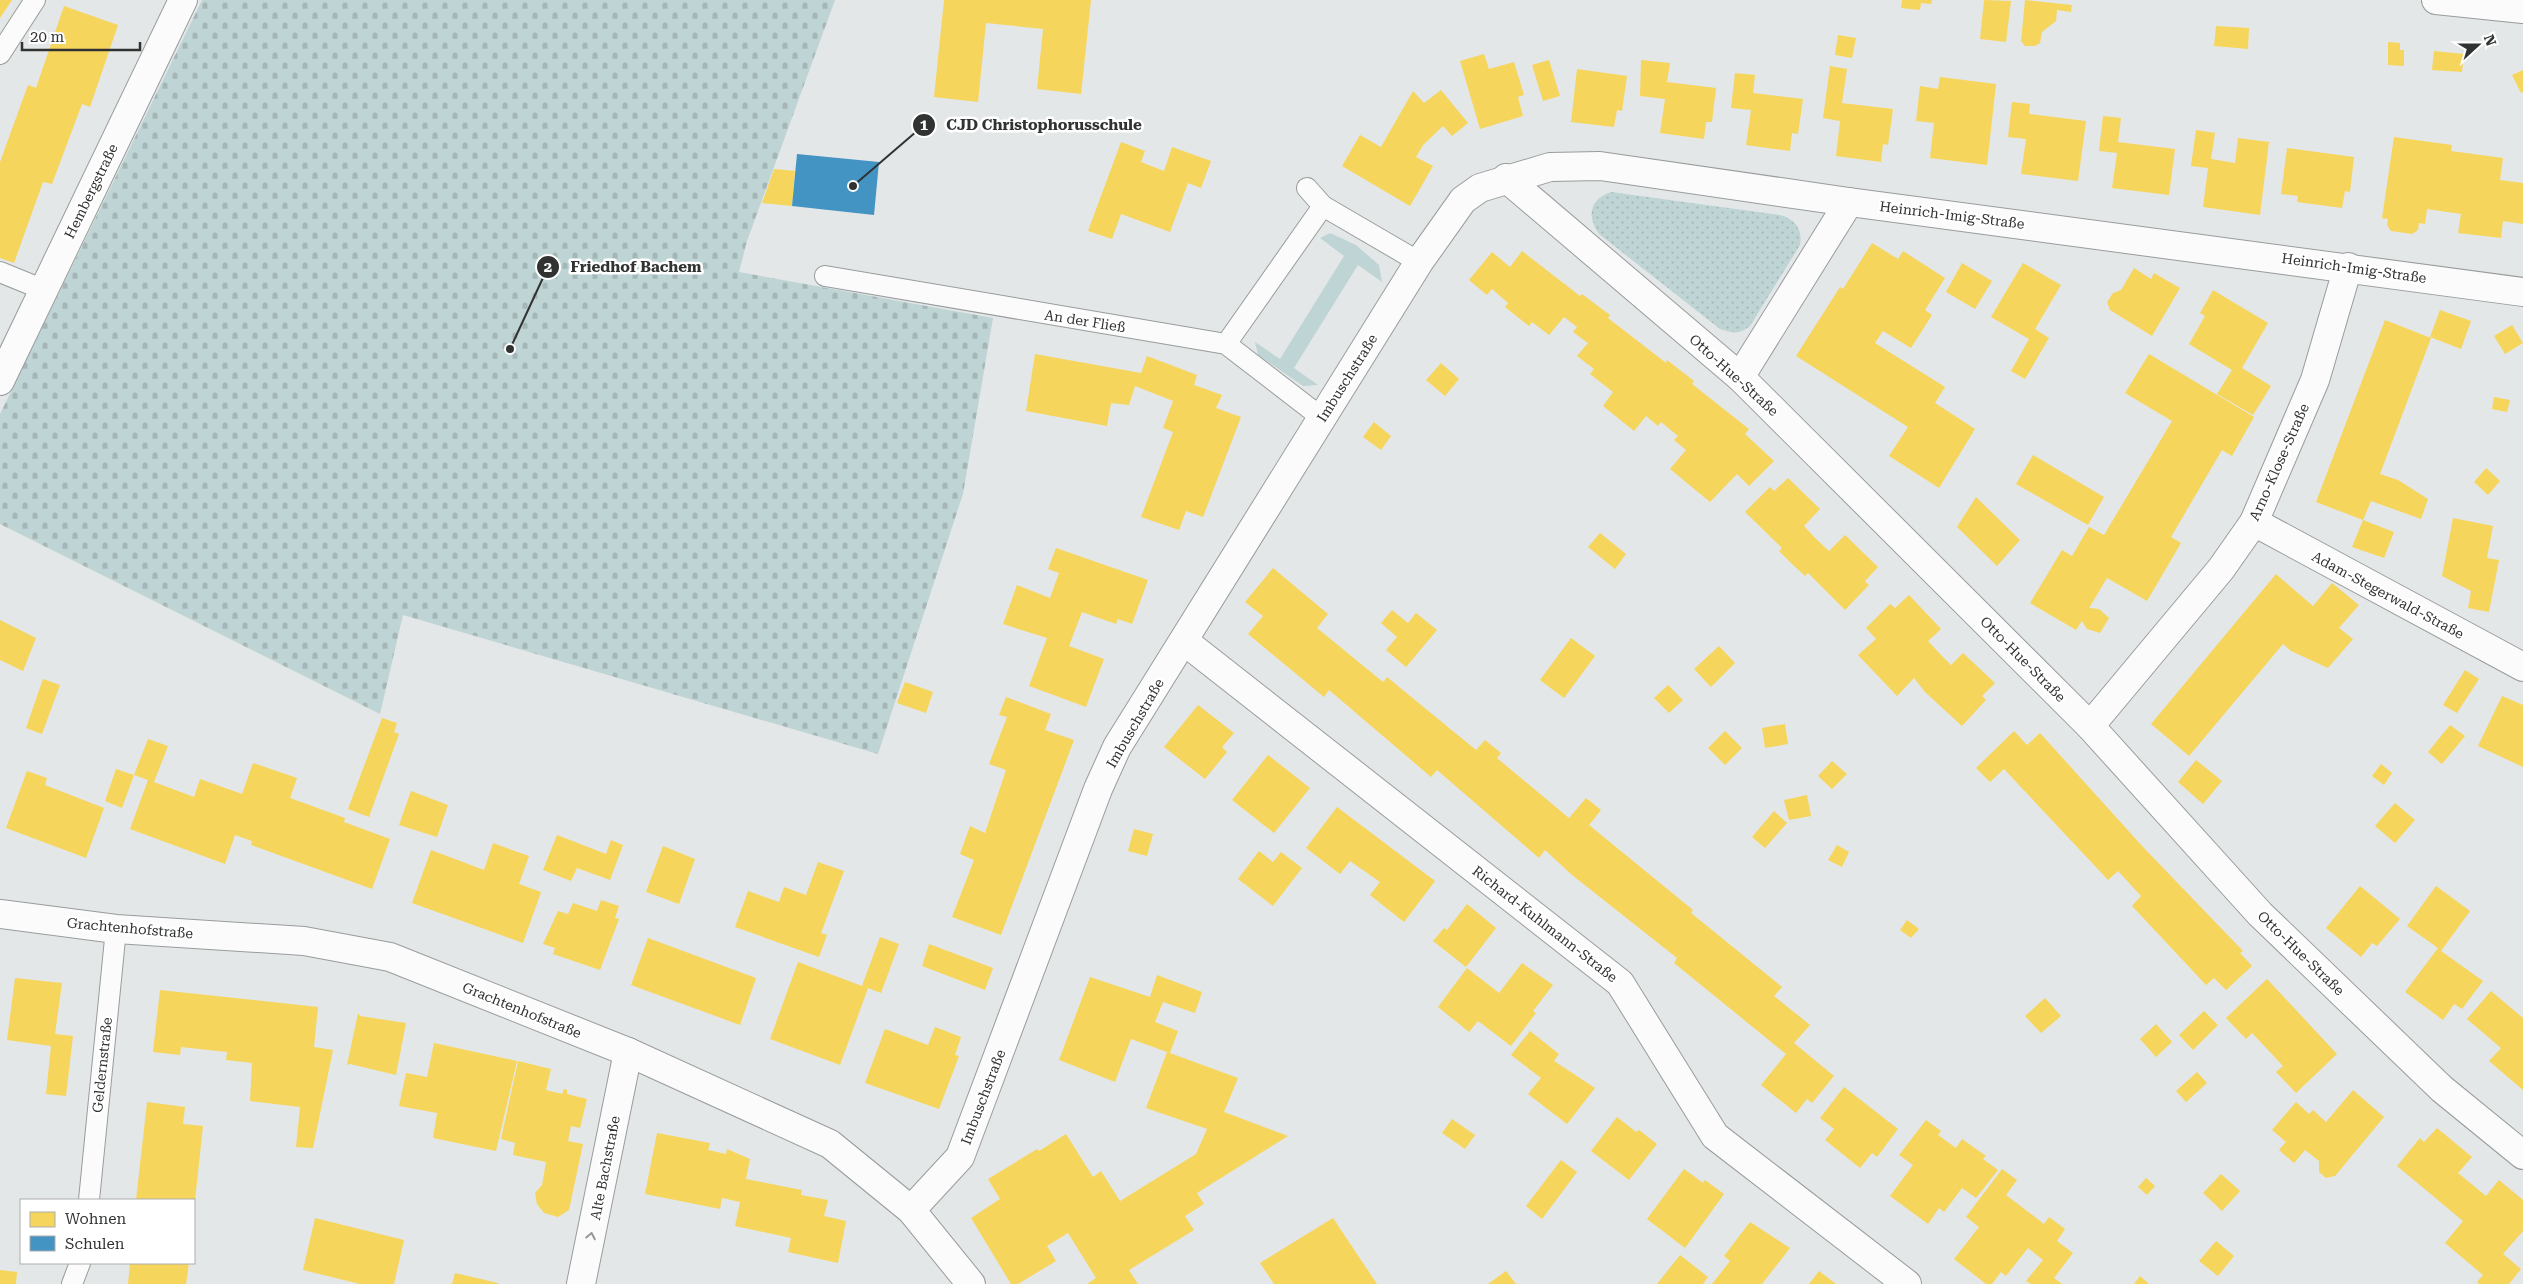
<svg xmlns="http://www.w3.org/2000/svg" width="2523" height="1284" viewBox="0 0 2523 1284" font-family="'Roboto Serif',serif">
<style>
.grass{fill:#bfd4d5}
.cemetery{fill:url(#cemetery-stones)}
.park{fill:url(#park-dots)}
.homes{fill:#f6d55c}
.schools{fill:#4393c3}
.lines{fill:none;stroke-linecap:round;stroke-linejoin:round}
.lane-casing{stroke:#999c9c;stroke-width:22}
.street-casing{stroke:#999c9c;stroke-width:30}
.secondary-casing{stroke:#999c9c;stroke-width:30}
.lane{stroke:#fbfbfb;stroke-width:20}
.street{stroke:#fbfbfb;stroke-width:28}
.secondary{stroke:#fbfbfb;stroke-width:28}
.oneway{stroke:#969797}
.labels{text-anchor:middle;dominant-baseline:central;stroke-width:5;stroke-linejoin:round;paint-order:stroke}
.street-label{font-size:14px;fill:#313333;stroke:#fff}
.leader{fill:none;stroke:#313333;stroke-width:2}
.callout-dot{fill:#313333;stroke:#fff;stroke-width:2}
.mark-label{font-size:15px;text-anchor:middle;font-weight:bold;fill:#fff}
.callout-label{font-size:15px;text-anchor:middle;font-weight:bold;fill:#313333;stroke:#fff;stroke-width:5;stroke-linejoin:round;paint-order:stroke}
</style>
<defs>
<pattern id="cemetery-stones" width="16" height="16" patternUnits="userSpaceOnUse" patternTransform="scale(1.25)"><rect width="16" height="16" fill="#bfd4d5"/><path d="M2 7V4a2 2 0 0 1 4 0v3zM10 15v-3a2 2 0 0 1 4 0v3z" fill="#a5b6b7"/></pattern>
<pattern id="park-dots" width="8" height="8" patternUnits="userSpaceOnUse" patternTransform="scale(1.25)"><rect width="8" height="8" fill="#bfd4d5"/><path d="M2 2h.1M6 6h.1" fill="none" stroke="#a5b6b7" stroke-width="1.8" stroke-linecap="round"/></pattern>
</defs>
<rect width="100%" height="100%" fill="#e4e7e7"/>
<!-- grass -->
<path class="grass" d="M1330,233L1356,245L1379,265L1382,282L1358,265L1294,368L1318,385L1303,386L1258,355L1255,342L1280,359L1344,256L1320,238Z"/>
<!-- cemetery -->
<path class="cemetery" d="M202,0H835L747,241L739,272L993,318L963,494L878,754L403,615L380,714L0,524V414Z"/>
<!-- park -->
<path class="park" d="M1611,192L1780,215C1795,219 1803,230 1800,245L1750,326C1739,335 1732,333 1720,329L1599,234C1586,216 1590,199 1611,192Z"/>
<!-- homes -->
<g class="homes">
<path d="M0,0H12L0,18Z"/>
<path d="M944,0H1091L1081,94L1037,89L1043,29L986,23L978,102L934,97Z"/>
<path d="M1902,0H1932L1931,4L1921,3L1920,10L1901,8Z"/>
<path d="M1984,0L2011,1L2006,42L1980,39Z"/>
<path d="M2025,0L2072,5L2071,12L2057,10L2056,21L2042,32L2040,43L2035,46H2025L2021,41Z"/>
<path d="M64,6L118,25L90,107L82,104L52,184L43,182L14,263L0,258V162L28,85L36,88Z"/>
<path d="M2216,26L2249,28L2248,49L2214,46Z"/>
<path d="M1838,35L1856,38L1852,58L1835,55Z"/>
<path d="M2388,42L2400,43V50H2404V66L2388,65Z"/>
<path d="M2434,51L2464,54L2462,72L2432,70Z"/>
<path d="M1484,54L1489,69L1514,62L1524,95L1518,97L1523,116L1480,129L1460,61Z"/>
<path d="M1549,60L1560,96L1543,101L1532,65Z"/>
<path d="M1641,60L1670,63L1667,82L1716,88L1712,122H1706L1704,139L1660,133L1665,99L1640,96Z"/>
<path d="M1830,66L1847,69L1842,103L1893,109L1888,145L1883,144L1881,162L1836,156L1840,121L1823,118Z"/>
<path d="M1577,69L1627,76L1622,111L1617,110L1614,127L1571,122Z"/>
<path d="M2523,70V92L2521,93L2512,75Z"/>
<path d="M1735,73L1755,75L1753,93L1803,99L1798,134L1792,133L1790,151L1746,145L1751,110L1731,108Z"/>
<path d="M1940,77L1996,84L1987,165L1930,158L1934,123L1916,121L1920,86L1938,89Z"/>
<path d="M1441,90L1468,123L1452,136L1443,126L1423,145L1416,157L1433,166L1410,206L1342,166L1360,135L1381,147L1413,91L1424,103Z"/>
<path d="M2012,102L2030,104L2029,114L2086,121L2078,181L2021,174L2026,139L2008,137Z"/>
<path d="M2103,116L2121,118L2118,142L2175,149L2169,195L2112,188L2117,153L2099,151Z"/>
<path d="M2196,130L2215,133L2211,159L2235,163L2238,138L2269,142L2260,215L2203,207L2208,168L2191,166Z"/>
<path d="M2394,137L2452,145L2451,151L2503,158L2500,180L2523,183V224L2503,221L2501,238L2458,233L2461,214L2427,209L2425,224L2419,223L2418,230L2412,234L2391,231L2387,225L2388,219L2382,218Z"/>
<path d="M1121,142L1145,151L1141,162L1164,171L1172,147L1211,161L1201,188L1188,183L1170,232L1121,214L1112,239L1088,231Z"/>
<path d="M2287,148L2354,157L2350,192L2345,191L2342,208L2297,202L2298,196L2281,194Z"/>
<path d="M774,169L795,171L792,206L762,203Z"/>
<path d="M1872,243L1898,259L1903,251L1945,278L1925,310L1932,315L1911,348L1883,331L1875,343L1945,387L1935,403L1975,429L1939,488L1889,456L1908,427L1796,356L1840,287L1843,289Z"/>
<path d="M1522,251L1580,296L1582,294L1610,315L1608,318L1666,363L1667,360L1694,381L1692,384L1749,429L1745,434L1774,461L1749,486L1737,474L1710,502L1670,469L1686,450L1674,440L1678,436L1661,422L1658,426L1646,416L1634,431L1603,406L1613,392L1590,374L1594,369L1577,356L1588,343L1573,332L1577,327L1564,317L1549,335L1532,322L1529,326L1505,307L1508,303L1492,289L1487,295L1469,280L1492,252L1510,267Z"/>
<path d="M1962,263L1992,281L1975,309L1946,292Z"/>
<path d="M2023,263L2061,285L2035,329L2049,338L2025,379L2011,371L2029,339L1991,317Z"/>
<path d="M2134,268L2151,279L2154,273L2180,288L2152,336L2110,310L2107,302L2113,293L2121,290Z"/>
<path d="M2213,290L2268,323L2242,368L2271,386L2253,415L2217,394L2232,370L2189,344L2205,316L2200,313Z"/>
<path d="M2440,310L2471,321L2461,349L2430,337Z"/>
<path d="M2385,320L2431,338L2380,474L2398,480L2428,499L2421,519L2371,501L2363,520L2316,502Z"/>
<path d="M2512,325L2523,343L2505,354L2494,336Z"/>
<path d="M1035,354L1141,373L1147,356L1197,375L1194,385L1222,395L1216,408L1241,417L1203,517L1186,511L1179,530L1141,517L1173,432L1163,428L1173,401L1135,386L1129,405L1111,403L1107,426L1026,411Z"/>
<path d="M2149,354L2254,417L2232,456L2222,450L2171,537L2181,543L2147,601L2107,578L2089,608L2099,609L2109,618L2100,633L2087,629L2082,621L2076,630L2030,603L2062,550L2072,556L2089,527L2104,535L2172,421L2125,393Z"/>
<path d="M1441,363L1459,379L1445,396L1426,380Z"/>
<path d="M2494,397L2510,400L2507,412L2492,409Z"/>
<path d="M1374,422L1391,436L1381,450L1363,437Z"/>
<path d="M2033,455L2104,497L2088,525L2016,484Z"/>
<path d="M2486,468L2500,481L2488,495L2474,482Z"/>
<path d="M1788,478L1820,509L1804,526L1816,539L1829,551L1845,535L1878,567L1865,581L1869,585L1845,610L1808,573L1805,576L1791,563L1779,551L1782,548L1745,512L1770,487L1774,491Z"/>
<path d="M1976,497L2020,540L1997,566L1957,527Z"/>
<path d="M2453,518L2493,526L2487,558L2499,560L2489,612L2468,608L2471,591L2442,576Z"/>
<path d="M2363,520L2394,532L2384,558L2352,547Z"/>
<path d="M1600,533L1626,554L1615,569L1588,547Z"/>
<path d="M1056,548L1148,580L1132,624L1118,619L1116,624L1082,612L1069,646L1104,659L1086,707L1029,686L1047,638L1003,624L1017,585L1050,598L1059,573L1048,569Z"/>
<path d="M1273,568L1328,614L1317,628L1383,682L1387,677L1476,750L1485,740L1501,753L1497,758L1569,818L1586,798L1601,810L1589,825L1693,910L1691,913L1782,987L1774,996L1810,1025L1794,1043L1834,1076L1812,1103L1807,1099L1796,1113L1761,1085L1786,1054L1674,963L1677,958L1572,875L1545,850L1539,858L1437,770L1431,777L1329,690L1324,697L1248,634L1263,616L1245,602Z"/>
<path d="M2276,574L2313,606L2332,583L2359,605L2339,628L2353,639L2328,668L2291,651L2283,644L2189,756L2151,724Z"/>
<path d="M1909,595L1941,629L1928,641L1940,654L1951,665L1963,653L1995,683L1982,696L1986,700L1962,726L1925,692L1914,678L1897,696L1858,655L1876,639L1866,628L1890,604L1895,608Z"/>
<path d="M1392,610L1408,623L1416,613L1437,630L1406,667L1386,650L1397,637L1381,623Z"/>
<path d="M0,620L36,638L23,671L0,660Z"/>
<path d="M1571,638L1595,656L1564,698L1540,680Z"/>
<path d="M1719,646L1735,663L1711,687L1694,669Z"/>
<path d="M2465,670L2479,679L2457,713L2443,705Z"/>
<path d="M43,679L60,685L42,734L26,728Z"/>
<path d="M905,682L933,692L926,713L897,703Z"/>
<path d="M1668,685L1683,700L1669,713L1654,698Z"/>
<path d="M2502,696L2523,705V767L2478,746Z"/>
<path d="M1006,697L1051,714L1045,730L1074,740L1001,935L952,917L974,860L960,854L970,826L985,833L1006,770L989,764L1007,717L999,715Z"/>
<path d="M1198,705L1234,733L1222,747L1227,752L1205,779L1164,747Z"/>
<path d="M382,718L397,723L394,732L399,734L369,817L348,809Z"/>
<path d="M1785,724L1788,744L1765,748L1762,728Z"/>
<path d="M2450,725L2465,736L2442,764L2428,752Z"/>
<path d="M1725,731L1742,748L1725,765L1708,748Z"/>
<path d="M2014,731L2027,745L2040,733L2143,847L2243,951L2240,953L2252,966L2226,990L2214,978L2206,985L2132,906L2141,896L2118,871L2108,880L2004,769L1990,782L1976,768Z"/>
<path d="M148,739L168,746L154,782L194,797L200,779L242,794L253,763L297,778L290,798L345,818L344,822L390,839L372,889L251,845L252,841L235,835L225,864L130,829L148,780L134,775L122,808L105,801L116,769L134,775Z"/>
<path d="M1268,755L1310,788L1274,833L1232,800Z"/>
<path d="M2196,760L2222,781L2203,804L2178,782Z"/>
<path d="M1832,761L1847,774L1832,789L1818,776Z"/>
<path d="M2381,764L2392,773L2384,785L2372,776Z"/>
<path d="M27,771L47,778L45,785L104,808L86,858L6,828Z"/>
<path d="M411,791L448,805L437,837L399,825Z"/>
<path d="M1807,795L1811,816L1789,820L1784,800Z"/>
<path d="M2395,803L2415,820L2395,843L2375,826Z"/>
<path d="M1337,807L1435,881L1404,922L1370,895L1380,882L1350,861L1340,874L1306,848Z"/>
<path d="M1774,811L1787,823L1765,848L1752,837Z"/>
<path d="M1134,829L1153,834L1147,856L1128,851Z"/>
<path d="M557,835L606,854L611,840L623,845L610,880L577,868L571,881L543,870Z"/>
<path d="M493,843L529,856L519,884L541,892L523,943L412,903L431,850L484,870Z"/>
<path d="M1837,845L1849,852L1842,867L1828,860Z"/>
<path d="M663,846L695,859L679,904L646,892Z"/>
<path d="M1259,851L1273,862L1281,852L1302,868L1273,906L1238,879Z"/>
<path d="M818,862L844,871L821,933L827,935L819,957L735,927L748,891L779,902L784,887L806,895Z"/>
<path d="M2360,886L2400,919L2377,946L2372,943L2361,957L2326,928Z"/>
<path d="M2436,886L2470,911L2441,951L2483,981L2462,1009L2454,1004L2443,1020L2405,992L2438,948L2407,926Z"/>
<path d="M601,900L619,906L615,918L619,919L600,970L553,954L555,948L543,944L558,911L568,914L573,903L597,911Z"/>
<path d="M1467,904L1496,928L1466,967L1433,941L1444,928L1447,930Z"/>
<path d="M1907,920L1919,929L1911,938L1900,930Z"/>
<path d="M880,937L899,944L881,993L868,988L840,1065L770,1039L798,962L862,986Z"/>
<path d="M648,938L756,978L740,1025L631,985Z"/>
<path d="M929,944L993,968L985,990L922,966Z"/>
<path d="M1522,963L1553,985L1533,1011L1536,1013L1511,1046L1478,1021L1469,1032L1438,1007L1467,968L1499,993Z"/>
<path d="M1157,975L1202,992L1195,1013L1163,1002L1155,1022L1178,1031L1170,1053L1238,1078L1224,1112L1288,1136L1197,1193L1204,1204L1185,1216L1194,1230L1129,1270L1138,1284H1087L1096,1278L1068,1233L1047,1246L1056,1261L1018,1284H1011L971,1218L1000,1199L988,1179L1037,1149L1039,1151L1066,1134L1093,1177L1101,1171L1120,1201L1196,1154L1207,1129L1146,1108L1167,1052L1131,1039L1115,1082L1059,1060L1090,977L1150,997Z"/>
<path d="M15,978L62,983L55,1034L73,1036L66,1096L46,1094L51,1046L7,1040Z"/>
<path d="M2267,979L2337,1054L2296,1093L2276,1072L2283,1066L2252,1033L2246,1039L2226,1018Z"/>
<path d="M160,990L318,1007L314,1047L333,1050L313,1148L296,1147L300,1107L250,1101L252,1063L226,1060L227,1052L181,1047L180,1055L153,1052Z"/>
<path d="M2491,991L2523,1018V1090L2489,1061L2501,1048L2467,1019Z"/>
<path d="M2045,998L2061,1016L2041,1033L2025,1016Z"/>
<path d="M2204,1011L2218,1025L2193,1050L2179,1035Z"/>
<path d="M358,1013L360,1016L406,1023L396,1075L350,1064L347,1065Z"/>
<path d="M2156,1024L2172,1042L2156,1057L2140,1039Z"/>
<path d="M935,1027L961,1037L955,1055L959,1056L939,1109L865,1083L885,1029L928,1045Z"/>
<path d="M1530,1031L1559,1054L1554,1061L1595,1088L1567,1124L1528,1094L1541,1078L1511,1055Z"/>
<path d="M434,1043L517,1061L496,1151L433,1138L437,1113L399,1106L406,1073L427,1077Z"/>
<path d="M518,1061L551,1069L546,1090L562,1094L564,1089L567,1090V1094L587,1099L580,1128L571,1126L568,1141L583,1144L569,1210L558,1217L544,1213L537,1204L535,1193L542,1185L546,1162L513,1155L515,1143L501,1139Z"/>
<path d="M2197,1072L2207,1083L2186,1102L2176,1091Z"/>
<path d="M1844,1087L1898,1129L1877,1157L1872,1153L1860,1168L1825,1140L1834,1129L1820,1118Z"/>
<path d="M2353,1090L2384,1117L2335,1176L2326,1178L2319,1172V1161L2305,1150L2294,1163L2279,1150L2286,1142L2272,1130L2296,1102L2309,1114L2313,1110L2326,1122Z"/>
<path d="M147,1102L185,1107L183,1124L203,1126L195,1200H136Z"/>
<path d="M1617,1117L1636,1132L1639,1130L1657,1144L1629,1180L1591,1151Z"/>
<path d="M1452,1119L1475,1135L1465,1149L1442,1133Z"/>
<path d="M1926,1120L1941,1131L1938,1135L1956,1148L1962,1139L1986,1156L1983,1159L1998,1170L1976,1198L1962,1188L1944,1212L1939,1208L1928,1224L1890,1196L1913,1165L1899,1155Z"/>
<path d="M2437,1128L2472,1157L2458,1173L2486,1196L2499,1180L2523,1200V1231L2503,1254L2521,1269L2509,1284H2479L2477,1282L2483,1275L2445,1243L2463,1221L2397,1166L2420,1138L2424,1142Z"/>
<path d="M657,1133L710,1143L708,1150L726,1154L727,1149L750,1159L746,1179L802,1190L801,1195L828,1200L824,1216L846,1221L838,1263L788,1252L791,1238L735,1226L740,1202L722,1198L720,1209L645,1194Z"/>
<path d="M1561,1160L1577,1172L1542,1219L1526,1206Z"/>
<path d="M1684,1169L1703,1183L1705,1180L1724,1194L1685,1248L1647,1219Z"/>
<path d="M2002,1169L2017,1180L2006,1195L2044,1224L2049,1217L2065,1229L2057,1241L2073,1253L2054,1278L2062,1284H2031L2026,1281L2043,1260L2028,1248L2006,1276L2001,1272L1992,1284H1986L1954,1259L1979,1227L1966,1217Z"/>
<path d="M2221,1174L2240,1191L2222,1211L2203,1193Z"/>
<path d="M2146,1178L2155,1186L2147,1195L2138,1187Z"/>
<path d="M315,1218L404,1240L394,1284H360L303,1270Z"/>
<path d="M1333,1218L1377,1284H1274L1260,1263Z"/>
<path d="M1750,1222L1790,1248L1762,1284H1712L1730,1261L1724,1256Z"/>
<path d="M2216,1241L2234,1256L2218,1276L2199,1261Z"/>
<path d="M1680,1255L1708,1277L1703,1284H1657Z"/>
<path d="M130,1263H189L186,1284H128Z"/>
<path d="M0,1270L17,1272L16,1284H0Z"/>
<path d="M1506,1271L1516,1284H1488Z"/>
<path d="M1819,1271L1836,1284H1809Z"/>
<path d="M455,1273L498,1283V1284H452Z"/>
<path d="M2140,1276L2149,1284H2134Z"/>
</g>
<!-- schools -->
<path class="schools" d="M797,154L879,162L874,215L792,206Z"/>
<g class="lines">
<!-- lane casing -->
<g class="lane-casing">
<g id="lane">
<path d="M0,54L35,0"/>
<path d="M1307,188L1323,206L1419,262"/>
<path d="M0,272L44,290"/>
<path d="M825,276L1226,344L1322,418"/>
<path d="M1226,344L1323,206"/>
<path d="M89,1200L116,929"/>
<path d="M72,1284L80,1263"/>
</g>
</g>
<!-- street casing -->
<g class="street-casing">
<g id="street">
<path d="M1506,178L1740,377L2090,726L2260,914L2442,1089L2523,1155"/>
<path d="M1740,377L1849,202"/>
<path d="M0,381L183,0"/>
<path d="M2254,522L2523,667"/>
<path d="M1184,641L1620,983L1715,1136L1907,1284"/>
<path d="M2090,726L2221,569L2254,522L2315,380L2348,267"/>
<path d="M0,914L116,929L304,941L390,957L628,1052L830,1144L911,1210L971,1284"/>
<path d="M911,1210L960,1157L1098,789L1117,747L1419,262L1463,200L1480,188L1550,167L1600,166L1849,202L2523,292"/>
<path d="M581,1284L628,1052"/>
</g>
</g>
<!-- secondary casing -->
<g class="secondary-casing">
<path id="secondary" d="M2436,0L2523,9"/>
</g>
<!-- lane -->
<use href="#lane" class="lane"/>
<!-- street -->
<use href="#street" class="street"/>
<!-- secondary -->
<use href="#secondary" class="secondary"/>
</g>
<!-- one-way arrows -->
<defs><path id="oneway-chevron" d="M-2-3.5L2.5 0L-2 3.5" fill="none" stroke-width="1.6" stroke-linecap="round" stroke-linejoin="round" transform="scale(1.25)"/></defs>
<use class="oneway" href="#oneway-chevron" transform="translate(591 1236) rotate(-79)"/>
<g class="labels">
<!-- street labels -->
<g class="street-label">
<text transform="translate(91 191) rotate(-64)">Hembergstraße</text>
<text transform="translate(1952 215) rotate(7)">Heinrich-Imig-Straße</text>
<text transform="translate(2354 268) rotate(8)">Heinrich-Imig-Straße</text>
<text transform="translate(1085 321) rotate(9)">An der Fließ</text>
<text transform="translate(1734 375) rotate(42)">Otto-Hue-Straße</text>
<text transform="translate(1347 378) rotate(-58)">Imbuschstraße</text>
<text transform="translate(2279 462) rotate(-66)">Arno-Klose-Straße</text>
<text transform="translate(2388 595) rotate(28)">Adam-Stegerwald-Straße</text>
<text transform="translate(2023 659) rotate(45)">Otto-Hue-Straße</text>
<text transform="translate(1135 723) rotate(-60)">Imbuschstraße</text>
<text transform="translate(1545 924) rotate(38)">Richard-Kuhlmann-Straße</text>
<text transform="translate(130 928) rotate(5)">Grachtenhofstraße</text>
<text transform="translate(2301 953) rotate(44)">Otto-Hue-Straße</text>
<text transform="translate(522 1010) rotate(22)">Grachtenhofstraße</text>
<text transform="translate(102 1065) rotate(-84)">Geldernstraße</text>
<text transform="translate(983 1097) rotate(-69)">Imbuschstraße</text>
<text transform="translate(605 1168) rotate(-79)">Alte Bachstraße</text>
</g>
</g>
<!-- callouts -->
<path class="leader" d="M853 186L924 125M510 349L548 267"/>
<g class="callout-dot">
<circle cx="853" cy="186" r="5"/>
<circle cx="510" cy="349" r="5"/>
<circle cx="924" cy="125" r="12"/>
<circle cx="548" cy="267" r="12"/>
</g>
<g class="mark-label">
<text x="924" y="130">1</text>
<text x="548" y="272">2</text>
</g>
<g class="callout-label">
<text x="1044" y="130">CJD Christophorusschule</text>
<text x="636" y="272">Friedhof Bachem</text>
</g>
<!-- legend -->
<rect x="20" y="1199" width="175" height="65" fill="#ffffff" stroke="#adadad"/>
<rect x="30" y="1212" width="25" height="15" fill="#f6d55c" stroke="#adadad"/>
<text x="65" y="1224" font-size="15" fill="#313333">Wohnen</text>
<rect x="30" y="1236" width="25" height="15" fill="#4393c3" stroke="#adadad"/>
<text x="65" y="1249" font-size="15" fill="#313333">Schulen</text>
<!-- north arrow -->
<g transform="translate(2478 45) rotate(69)" stroke="#ffffff" stroke-width="4" paint-order="stroke">
<path d="M0-4L9 19L0 12L-9 19Z" fill="#313333"/>
<text y="-8" font-size="14" font-weight="bold" text-anchor="middle" fill="#313333">N</text>
</g>
<!-- scale -->
<path d="M22 42v8h118v-8" fill="none" stroke="#313333" stroke-width="2.5"/>
<text x="30" y="42" font-size="15" fill="#313333" stroke="#ffffff" stroke-width="4" paint-order="stroke">20 m</text>
</svg>
